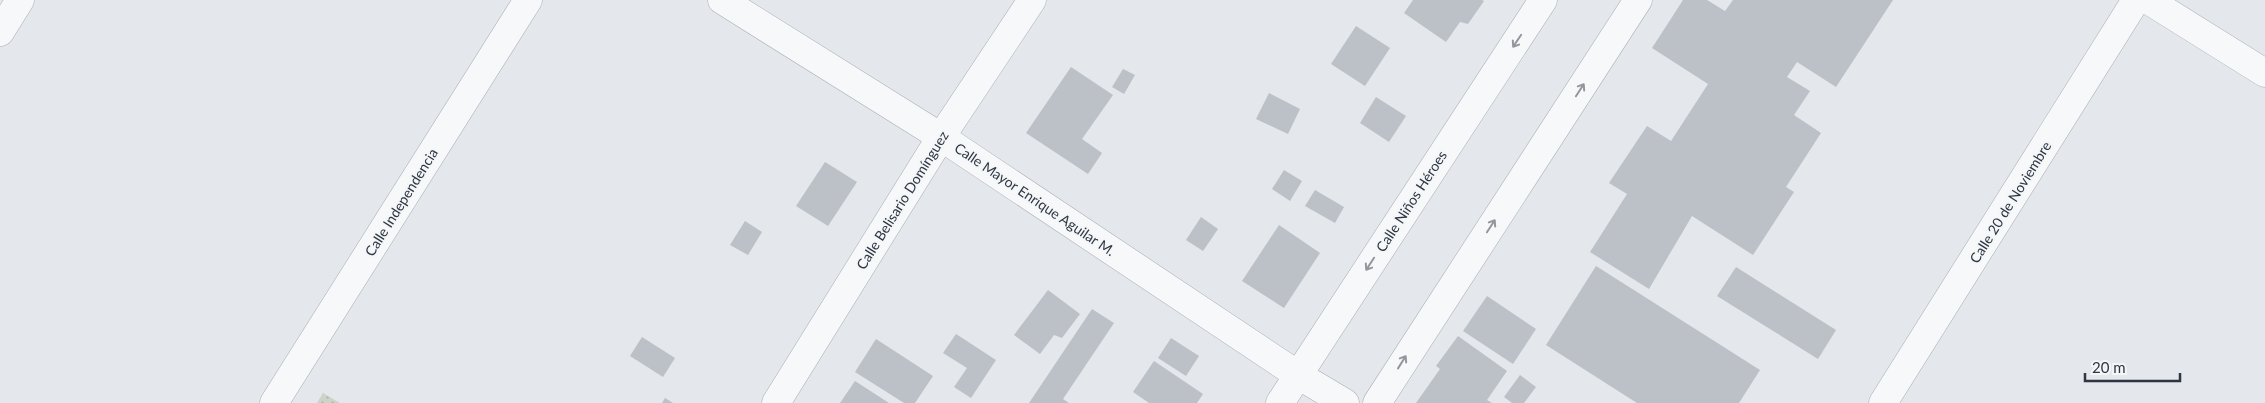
<svg xmlns="http://www.w3.org/2000/svg" width="2265" height="403" viewBox="0 0 2265 403" font-family="Lato,sans-serif">
<style>
.grass{fill:url(#grass-dots)}
.building{fill:#bcc1c7}
.lines{fill:none;stroke-linecap:round;stroke-linejoin:round}
.minor-casing{stroke:#a9aeb5;stroke-width:29}
.tertiary-casing{stroke:#a9aeb5;stroke-width:29}
.minor{stroke:#f7f8f9;stroke-width:28}
.tertiary{stroke:#f7f8f9;stroke-width:28}
.oneway{stroke:#92979e}
.labels{text-anchor:middle;dominant-baseline:central;stroke-width:4;stroke-linejoin:round;paint-order:stroke}
.street-label{font-size:14px;fill:#2d3642;stroke:#f4f6f8}
</style>
<defs>
<pattern id="grass-dots" width="8" height="8" patternUnits="userSpaceOnUse" patternTransform="scale(1.25)"><rect width="8" height="8" fill="#cbd4c6"/><path d="M2 2h.1M6 6h.1" fill="none" stroke="#afb7ab" stroke-width="1.8" stroke-linecap="round"/></pattern>
</defs>
<rect width="100%" height="100%" fill="#e4e7eb"/>
<!-- grass -->
<path class="grass" d="M323,393L340,403H317Z"/>
<!-- building -->
<g class="building">
<path d="M1413,0H1482L1484,1L1468,24L1460,22L1446,42L1404,13Z"/>
<path d="M1683,0H1707L1725,11L1733,0H1893L1836,87L1797,62L1787,77L1810,91L1794,115L1821,133L1786,187L1794,192L1753,255L1692,216L1649,289L1590,252L1627,194L1609,183L1647,126L1671,141L1708,84L1652,48Z"/>
<path d="M1356,26L1390,48L1365,86L1331,64Z"/>
<path d="M1071,67L1113,95L1082,139L1102,153L1088,174L1026,133Z"/>
<path d="M1123,69L1135,75L1124,94L1112,87Z"/>
<path d="M1269,93L1300,109L1288,134L1256,119Z"/>
<path d="M1376,97L1406,116L1389,142L1360,123Z"/>
<path d="M825,162L857,182L828,226L796,206Z"/>
<path d="M1284,170L1302,181L1290,201L1272,189Z"/>
<path d="M1315,190L1344,207L1335,223L1305,206Z"/>
<path d="M1201,217L1218,229L1203,251L1186,240Z"/>
<path d="M745,221L762,232L748,255L730,245Z"/>
<path d="M1279,225L1320,253L1284,308L1242,281Z"/>
<path d="M1596,266L1760,370L1739,403H1637L1546,345Z"/>
<path d="M1736,267L1836,330L1818,359L1717,296Z"/>
<path d="M1048,290L1080,314L1062,338L1054,335L1040,354L1014,335Z"/>
<path d="M1487,296L1536,329L1513,364L1463,331Z"/>
<path d="M1092,309L1114,323L1063,399L1069,403H1029Z"/>
<path d="M956,334L996,360L971,398L954,387L967,368L943,353Z"/>
<path d="M1458,336L1507,371L1487,400L1492,403H1416L1440,369L1436,366Z"/>
<path d="M642,337L675,358L663,377L630,356Z"/>
<path d="M1171,338L1199,356L1186,376L1158,358Z"/>
<path d="M876,339L933,376L915,403H904L855,372Z"/>
<path d="M1154,361L1203,394L1197,403H1149L1133,392Z"/>
<path d="M1520,375L1536,387L1524,403H1512L1504,397Z"/>
<path d="M855,381L889,403H840Z"/>
<path d="M665,398L673,403H662Z"/>
</g>
<g class="lines">
<!-- minor casing -->
<g class="minor-casing">
<g id="minor">
<path d="M722,0L941,137L1298,375L1345,403"/>
<path d="M2148,0L2265,73"/>
<path d="M0,32L20,0"/>
<path d="M274,403L528,0"/>
<path d="M776,403L941,137L1032,0"/>
<path d="M1883,403L2136,0"/>
</g>
</g>
<!-- tertiary casing -->
<g class="tertiary-casing">
<g id="tertiary">
<path d="M1280,403L1543,0"/>
<path d="M1377,403L1638,0"/>
</g>
</g>
<!-- minor -->
<use href="#minor" class="minor"/>
<!-- tertiary -->
<use href="#tertiary" class="tertiary"/>
</g>
<!-- one-way arrows -->
<defs><path id="oneway-shaft" d="M-6 0H5M1.5-3L5.5 0L1.5 3" fill="none" stroke-width="1.6" stroke-linecap="round" stroke-linejoin="round" transform="scale(1.25)"/></defs>
<g class="oneway">
<use href="#oneway-shaft" transform="translate(1517 41) rotate(124)"/>
<use href="#oneway-shaft" transform="translate(1580 90) rotate(-57)"/>
<use href="#oneway-shaft" transform="translate(1491 226) rotate(-57)"/>
<use href="#oneway-shaft" transform="translate(1370 264) rotate(123)"/>
<use href="#oneway-shaft" transform="translate(1402 362) rotate(-58)"/>
</g>
<g class="labels">
<!-- street labels -->
<g class="street-label">
<text transform="translate(1035 199) rotate(34)">Calle Mayor Enrique Aguilar M.</text>
<text transform="translate(902 200) rotate(-58)">Calle Belisario Domínguez</text>
<text transform="translate(1411 201) rotate(-57)">Calle Niños Héroes</text>
<text transform="translate(401 202) rotate(-58)">Calle Independencia</text>
<text transform="translate(2010 202) rotate(-58)">Calle 20 de Noviembre</text>
</g>
</g>
<!-- scale -->
<path d="M2085 373v8h95v-8" fill="none" stroke="#2d3642" stroke-width="2.5"/>
<text x="2092" y="373" font-size="15" fill="#2d3642" stroke="#f4f6f8" stroke-width="4" paint-order="stroke">20 m</text>
</svg>
